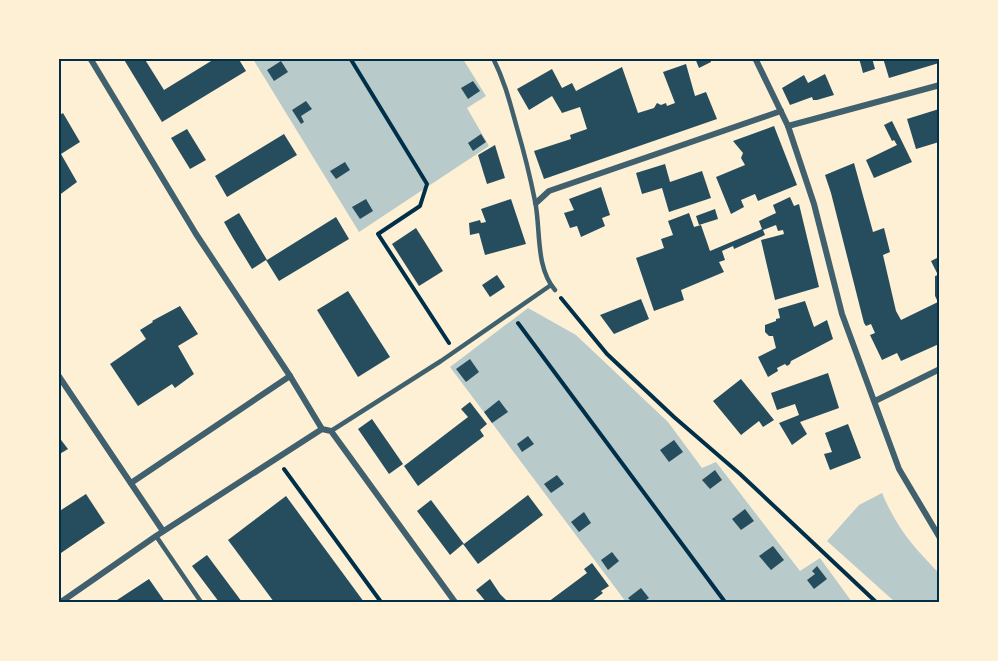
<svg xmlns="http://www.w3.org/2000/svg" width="998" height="661" viewBox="0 0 998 661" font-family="'Noto Serif',serif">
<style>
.green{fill:#b9caca}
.building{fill:#264d5e}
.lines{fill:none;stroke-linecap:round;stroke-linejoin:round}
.path{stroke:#003049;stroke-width:4}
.service{stroke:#3f606c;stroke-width:4.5}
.minor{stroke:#3f606c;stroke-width:6}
.neatline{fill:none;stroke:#003049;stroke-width:2}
</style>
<rect width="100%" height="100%" fill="#fdf0d5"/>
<!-- green -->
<g class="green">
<path d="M253,59H463L486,96L467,108L489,146L359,232Z"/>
<path d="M528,308L576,335L668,422L702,468L716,462L800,571L820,558L852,602H626L450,367Z"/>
<path d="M882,493C898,530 912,545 939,573V602H895L827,541L859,505Z"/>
</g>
<!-- building -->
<g class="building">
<path d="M123,58H144L164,90L216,58H238L246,71L162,122Z"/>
<path d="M695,58H710L711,62L699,68Z"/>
<path d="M859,58H872L875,69L863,73Z"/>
<path d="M883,58H939V63L889,78Z"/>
<path d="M281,61L288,72L274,81L267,70Z"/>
<path d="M686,64L695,96L706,92L717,119L544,179L534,151L571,139L570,135L587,129L580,107L562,113L552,96L529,110L517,89L552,69L562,88L572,83L576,91L622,67L638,113L654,108L657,103L661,105L666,103L667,106L675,103L663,72Z"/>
<path d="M825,74L834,95L817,100H813L812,97L790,105L782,88L804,75L808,83Z"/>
<path d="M473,81L480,91L468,99L461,88Z"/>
<path d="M306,101L312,109L301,116L304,122L301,124L292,110Z"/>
<path d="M939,109V142L916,149L907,119Z"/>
<path d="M63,113L80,142L61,154L77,182L58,196V116Z"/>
<path d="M892,121L912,162L874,178L866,160L897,145L894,140L892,141L884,125Z"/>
<path d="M774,126L797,185L758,201L755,194L741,200L744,207L731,214L716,177L745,165L741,158L743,153L733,141Z"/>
<path d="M187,129L206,160L190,169L171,138Z"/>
<path d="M284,134L297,155L227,197L215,176Z"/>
<path d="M481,134L486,142L473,151L468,143Z"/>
<path d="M495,145L505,178L487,184L478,155Z"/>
<path d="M345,162L350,170L336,179L330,171Z"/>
<path d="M854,163L873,232L884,228L890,252L883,255L896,311L901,320L938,302L935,296V276L938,275L931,261L939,257V344L901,361L897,353L882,360L870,335L875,333L871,324L866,326L864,323L831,193L825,175Z"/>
<path d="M665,164L670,182L702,171L711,198L669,212L662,188L642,194L636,173Z"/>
<path d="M601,187L610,215L602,218L605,226L581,237L577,226L570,228L564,213L574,210L569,199Z"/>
<path d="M790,197L794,206L799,204L819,287L775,300L761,240L784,234L783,230L778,231L776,225L763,230L765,235L734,249L733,246L722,251L725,260L719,262L724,272L681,290L684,300L654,311L636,258L664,248L661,239L673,235L668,221L689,213L694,227L701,225L710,251L762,229L759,221L776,213L773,205Z"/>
<path d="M366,199L373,211L360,219L352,207Z"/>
<path d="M511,199L526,244L485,255L479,233L470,235L469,223L480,220L481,223L486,222L481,209Z"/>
<path d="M715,209L718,219L699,225L696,216Z"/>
<path d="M239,213L267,260L336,217L349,239L279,281L266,260L252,269L233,238L224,222Z"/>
<path d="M416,228L443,271L419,286L392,244Z"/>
<path d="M497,275L505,287L490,297L482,285Z"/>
<path d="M348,291L390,357L358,377L317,310Z"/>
<path d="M641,299L649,319L614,334L600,315Z"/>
<path d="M805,301L814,327L827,320L833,339L791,361L790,364L787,366L785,364L777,368L778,371L768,377L758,357L776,348L773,336H769L765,332V325L776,321V319L780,318L778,309Z"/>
<path d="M180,306L198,334L178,346L194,374L175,388L172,384L138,406L110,364L146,339L140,330L153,322L152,321Z"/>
<path d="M470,359L479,372L466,382L456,369Z"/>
<path d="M828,373L839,408L800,422L807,434L792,445L779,423L799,415L795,404L777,410L771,393Z"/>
<path d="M741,379L774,420L763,427L759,421L741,435L713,401Z"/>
<path d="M499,400L508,412L492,423L484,412Z"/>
<path d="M470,402L487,424L480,430L484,436L418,486L404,466L468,417L461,409Z"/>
<path d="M372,419L403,464L389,474L358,429Z"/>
<path d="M848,424L861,458L830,470L824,454L832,452L825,433Z"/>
<path d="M58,436L68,449L58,455Z"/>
<path d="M528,436L534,444L522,452L517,444Z"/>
<path d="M674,440L683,452L669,462L660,450Z"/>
<path d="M715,470L722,480L710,489L702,480Z"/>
<path d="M557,475L564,484L551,493L544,484Z"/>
<path d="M86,494L105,523L58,555V512Z"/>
<path d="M528,495L543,515L478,564L463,544L450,555L417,511L431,500L464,544Z"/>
<path d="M286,496L364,602H274L228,540Z"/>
<path d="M745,509L754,521L741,530L732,519Z"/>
<path d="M584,512L591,523L579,532L571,522Z"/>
<path d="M773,546L784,560L771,570L759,556Z"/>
<path d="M612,552L619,561L608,570L601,560Z"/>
<path d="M207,555L242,602H219L192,566Z"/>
<path d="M592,563L609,586L601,591L603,593L591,602H548L587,573L584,569Z"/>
<path d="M817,566L827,579L814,589L807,580L815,574L812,571Z"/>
<path d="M149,579L165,602H114Z"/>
<path d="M490,579L500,594L508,602H486L482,597L476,590Z"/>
<path d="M641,588L649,598L643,602H632L628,598Z"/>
</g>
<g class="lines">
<!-- path -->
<g class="path">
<path d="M350,58L427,184L420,206L378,234L449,343"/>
<path d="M561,298L607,354L674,417L740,474L876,602"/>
<path d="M518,323L725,602"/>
<path d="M284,469L381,602"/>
</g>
<!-- service -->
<g class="service">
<path d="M493,58C505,82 510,103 517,128C524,152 530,176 535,201C541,229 535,267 555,290"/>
<path d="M331,431L441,361L551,285"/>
<path d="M156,536L201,602"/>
</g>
<!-- minor -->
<g class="minor">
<path d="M90,58L196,234L290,376L322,429L331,431L455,602"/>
<path d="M755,58L788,126L814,204L842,314L899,469L940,538"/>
<path d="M788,126L940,85"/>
<path d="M536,203L549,191L781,111"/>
<path d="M58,375L163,531"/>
<path d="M875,401L940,369"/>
<path d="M131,483L290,376"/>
<path d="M61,602L156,536L322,429"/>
</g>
</g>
<!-- border -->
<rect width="998" height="661" fill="none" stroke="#fdf0d5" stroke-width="120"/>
<rect x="60" y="60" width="878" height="541" class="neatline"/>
</svg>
